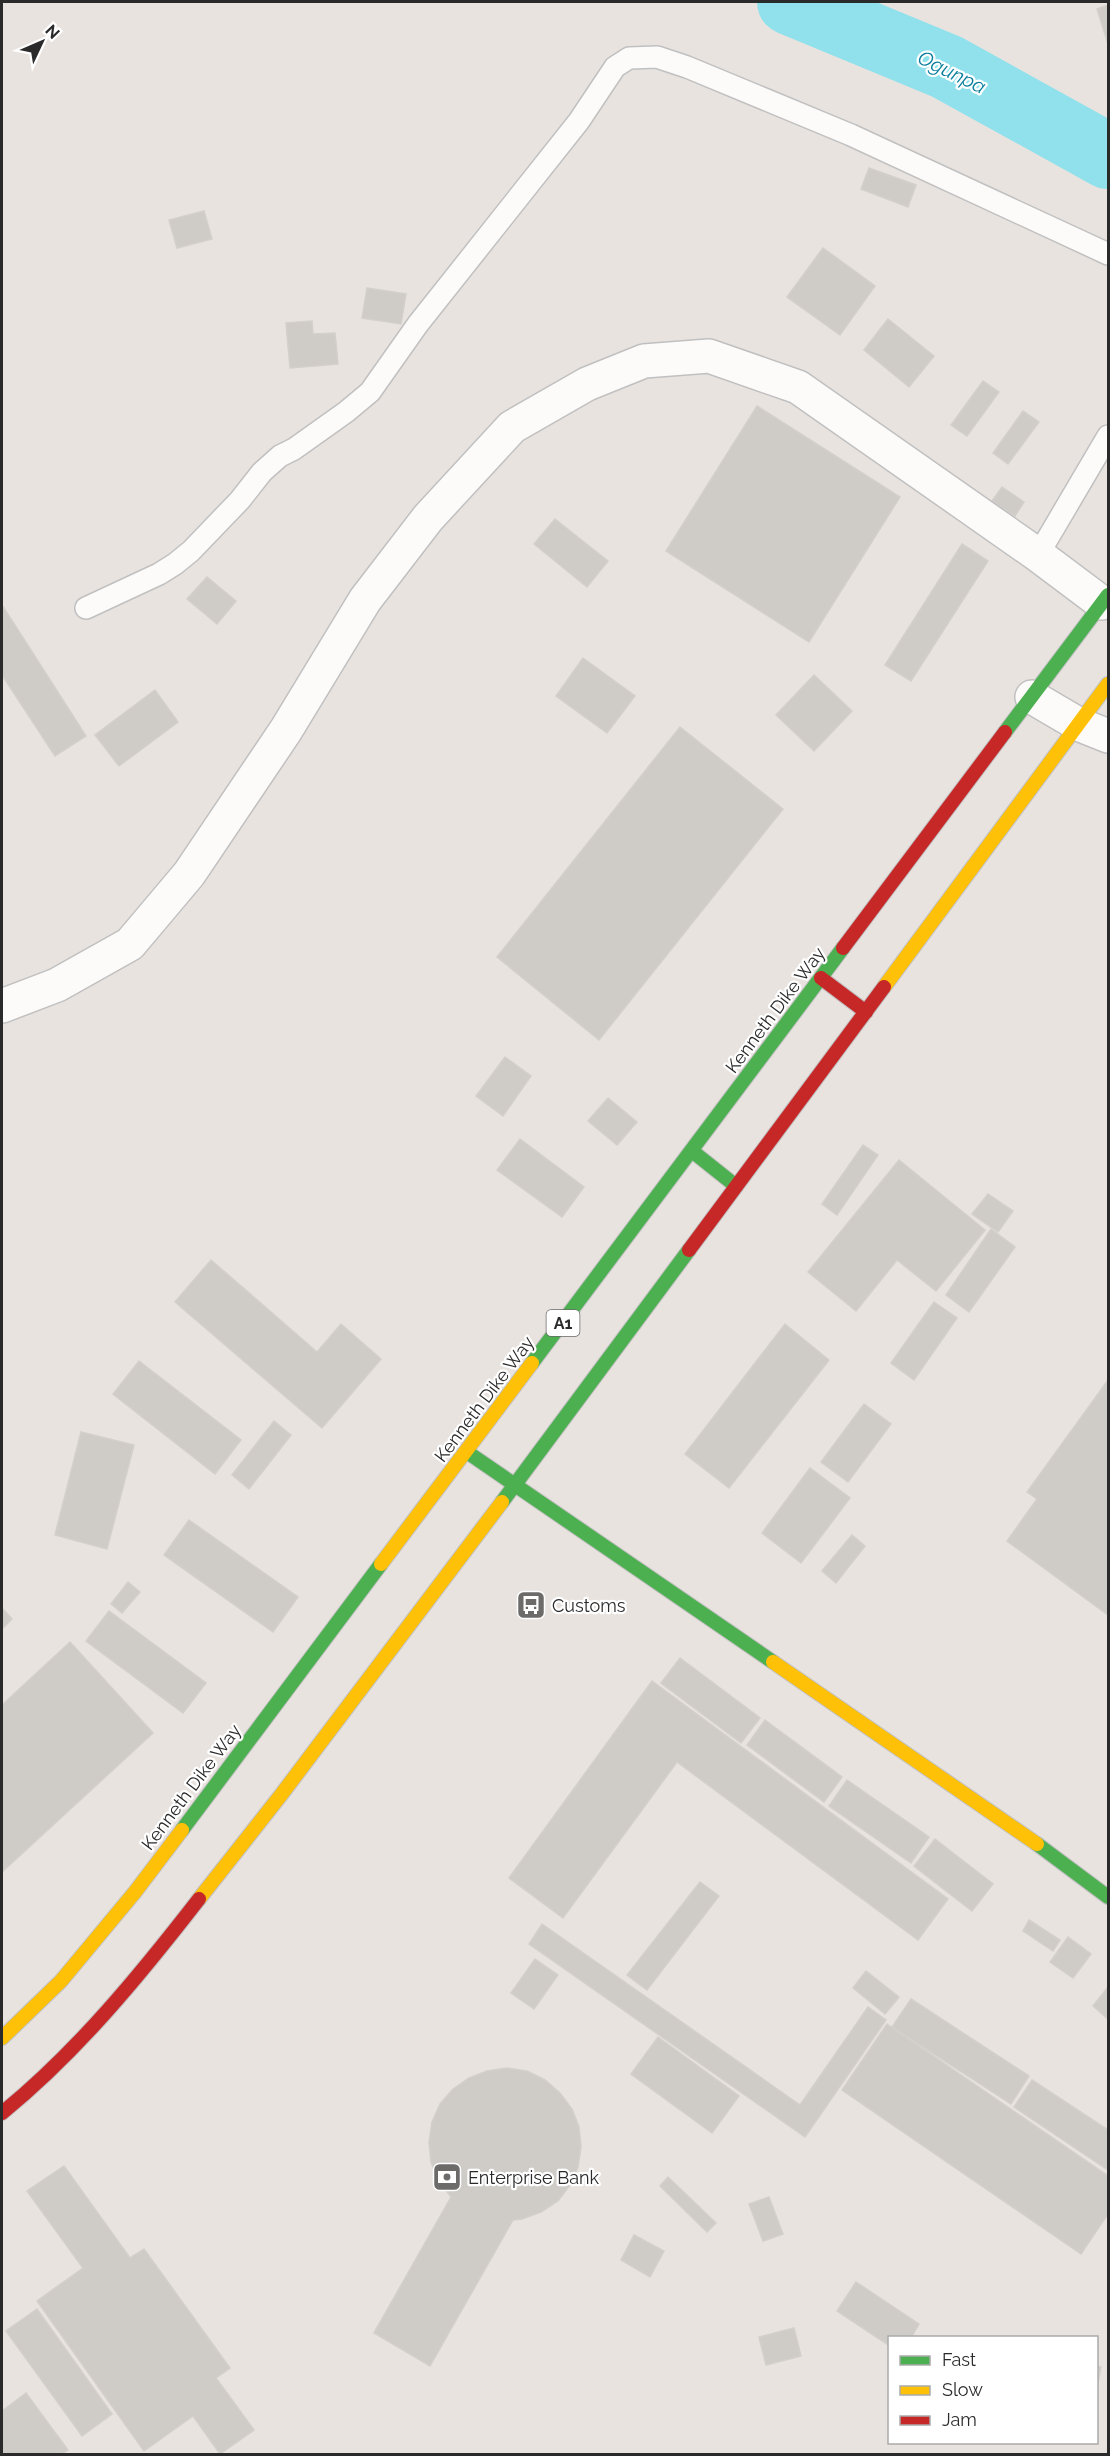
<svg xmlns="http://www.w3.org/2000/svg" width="1110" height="2456" viewBox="0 0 1110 2456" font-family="Raleway,sans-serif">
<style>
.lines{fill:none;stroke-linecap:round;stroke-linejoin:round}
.river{stroke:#90e1ec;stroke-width:66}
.building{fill:#cfccc8;stroke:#d3cfcb;stroke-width:1.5}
.lane-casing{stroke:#c1c0c1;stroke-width:24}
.street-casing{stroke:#c1c0c1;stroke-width:36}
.fast-casing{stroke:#c1c0c1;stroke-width:16}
.slow-casing{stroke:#c1c0c1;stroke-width:16}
.jam-casing{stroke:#c1c0c1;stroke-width:16}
.lane{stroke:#fcfbfa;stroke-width:21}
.street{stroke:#fcfbfa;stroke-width:33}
.fast{stroke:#4caf50;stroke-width:14}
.slow{stroke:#ffc107;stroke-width:14}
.jam{stroke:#c62828;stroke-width:14}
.labels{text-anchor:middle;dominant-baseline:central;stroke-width:4.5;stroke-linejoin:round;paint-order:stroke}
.shield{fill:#fff;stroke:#6a6a6a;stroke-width:1.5}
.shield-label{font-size:16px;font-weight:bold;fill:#2a2a2a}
.street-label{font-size:18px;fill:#2a2a2a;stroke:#fff}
.poi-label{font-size:18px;fill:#2a2a2a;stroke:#fff;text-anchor:start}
.water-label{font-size:20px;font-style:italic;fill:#0a7f9e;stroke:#fff}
</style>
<rect width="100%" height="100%" fill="#e8e3df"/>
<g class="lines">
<!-- river -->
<path class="river" d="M790,2L947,67L1108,156"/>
</g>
<!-- building -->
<g class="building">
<path d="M1108,5V44L1097,9Z"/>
<path d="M869,168L916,185L908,207L861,189Z"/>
<path d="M204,211L212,239L177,248L169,220Z"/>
<path d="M823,248L875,286L840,335L787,297Z"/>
<path d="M367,288L406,294L401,324L362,318Z"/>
<path d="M888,319L934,356L909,387L864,350Z"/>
<path d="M312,321L313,334L335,333L338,364L290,368L286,323Z"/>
<path d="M983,381L999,392L967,436L951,425Z"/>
<path d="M757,406L900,497L809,642L666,551Z"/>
<path d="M1023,411L1039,422L1008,464L993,453Z"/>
<path d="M1002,487L1024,502L1015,516L992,501Z"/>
<path d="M555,519L608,561L587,587L534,544Z"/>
<path d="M962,544L988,561L911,681L885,665Z"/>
<path d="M207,577L236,601L217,624L187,599Z"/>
<path d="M2,605L86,736L55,756L2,675Z"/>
<path d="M583,658L635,696L607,733L556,696Z"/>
<path d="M814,675L852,711L814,751L776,715Z"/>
<path d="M155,690L178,722L119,766L95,735Z"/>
<path d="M680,727L783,809L599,1040L497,957Z"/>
<path d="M505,1057L531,1076L503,1116L476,1096Z"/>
<path d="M608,1098L637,1122L617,1145L588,1121Z"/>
<path d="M520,1139L584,1187L562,1217L497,1170Z"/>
<path d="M863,1145L878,1155L837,1215L822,1204Z"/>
<path d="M899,1160L985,1230L936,1291L897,1260L856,1311L808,1272Z"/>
<path d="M988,1194L1013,1211L998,1232L972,1214Z"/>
<path d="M991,1229L1015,1247L969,1312L946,1295Z"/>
<path d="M211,1260L317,1352L341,1324L381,1359L322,1428L175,1302Z"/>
<path d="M934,1302L957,1318L914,1380L891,1363Z"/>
<path d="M785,1324L829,1360L729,1488L685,1454Z"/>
<path d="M139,1361L241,1440L215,1474L113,1394Z"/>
<path d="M1108,1380V1615L1007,1541L1037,1499L1027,1492Z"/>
<path d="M864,1404L891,1424L848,1482L821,1462Z"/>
<path d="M274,1421L291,1435L249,1489L232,1475Z"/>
<path d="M81,1432L134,1445L107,1549L55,1535Z"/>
<path d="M810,1468L850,1498L801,1563L762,1533Z"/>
<path d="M189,1520L298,1597L273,1632L164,1555Z"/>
<path d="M852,1535L865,1546L836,1583L822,1571Z"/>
<path d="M128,1582L140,1592L122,1613L111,1604Z"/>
<path d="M3,1609L12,1619L2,1629V1610Z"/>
<path d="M109,1611L206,1683L183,1713L86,1641Z"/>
<path d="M70,1642L153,1733L2,1872V1705Z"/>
<path d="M680,1658L760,1718L741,1743L661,1683Z"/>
<path d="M652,1681L948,1899L918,1940L677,1762L563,1918L509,1878Z"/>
<path d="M765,1720L842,1777L824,1802L747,1745Z"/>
<path d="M847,1780L929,1837L911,1863L829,1806Z"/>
<path d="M935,1839L993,1884L972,1911L914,1866Z"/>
<path d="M700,1882L719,1896L647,1990L627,1975Z"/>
<path d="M1029,1920L1060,1940L1053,1951L1023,1931Z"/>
<path d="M542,1924L800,2105L868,2007L886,2020L805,2137L529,1944Z"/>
<path d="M1068,1937L1091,1954L1073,1978L1050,1962Z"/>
<path d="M535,1959L558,1975L534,2009L511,1993Z"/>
<path d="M866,1971L899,1997L885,2014L853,1988Z"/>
<path d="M1108,1987V2019L1093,2006Z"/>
<path d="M911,1999L1029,2076L1011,2104L892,2027Z"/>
<path d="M887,2024L1108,2176V2214L1081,2254L842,2090Z"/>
<path d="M658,2037L739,2096L712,2133L631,2074Z"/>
<path d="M507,2068L527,2071L545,2080L560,2093L572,2109L579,2127L581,2147L578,2167L570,2185L558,2201L541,2212L522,2219L513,2220L430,2366L374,2333L451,2197L438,2180L431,2162L429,2142L432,2122L440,2104L453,2089L469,2078L487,2071Z"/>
<path d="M1032,2080L1108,2130V2170L1014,2107Z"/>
<path d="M64,2166L130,2258L144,2249L230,2368L216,2378L254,2430L220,2454L193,2416L144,2451L37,2301L83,2268L27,2191Z"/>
<path d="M668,2177L716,2223L707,2232L660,2186Z"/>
<path d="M769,2197L783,2234L763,2241L749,2204Z"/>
<path d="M634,2235L664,2251L650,2277L621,2260Z"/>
<path d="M856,2282L919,2324L911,2338H890V2346L837,2311Z"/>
<path d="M37,2309L112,2414L82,2436L6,2331Z"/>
<path d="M794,2328L801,2356L766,2365L759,2337Z"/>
<path d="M1096,2366L1101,2367L1096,2393Z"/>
<path d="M26,2393L68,2450L62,2454H3L2,2453V2411Z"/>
</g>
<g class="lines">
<!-- lane casing -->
<g class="lane-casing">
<g id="lane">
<path d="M1038,555L1108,436"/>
<path d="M86,608L159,574L175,564L191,551L240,500L262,472L280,456L294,449L346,412L370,392L418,324L579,121L615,67L629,58L657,57L687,67L851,135L1108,254"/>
</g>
</g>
<!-- street casing -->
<g class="street-casing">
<g id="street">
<path d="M1032,697L1078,724L1108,736"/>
<path d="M2,1006L57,985L130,944L189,874L286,730L365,600L428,518L512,427L587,384L644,361L709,356L798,387L1038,555L1102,603"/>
</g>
</g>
<!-- fast casing -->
<g class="fast-casing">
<g id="fast">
<path d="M1005,732L1108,595"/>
<path d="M692,1151L736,1186"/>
<path d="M532,1363L843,948"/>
<path d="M467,1452L773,1662"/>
<path d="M502,1502L689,1250"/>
<path d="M182,1830L381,1564"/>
<path d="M1037,1844L1108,1897"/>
</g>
</g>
<!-- slow casing -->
<g class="slow-casing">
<g id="slow">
<path d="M884,987L1108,684"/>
<path d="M381,1564L532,1363"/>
<path d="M773,1662L1037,1844"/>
<path d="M199,1899L281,1795L502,1502"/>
<path d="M2,2038L61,1981L135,1892L182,1830"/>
</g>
</g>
<!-- jam casing -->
<g class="jam-casing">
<g id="jam">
<path d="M843,948L1005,732"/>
<path d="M821,978L866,1012"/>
<path d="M689,1250L884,987"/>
<path d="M2,2113C77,2052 140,1975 199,1899"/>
</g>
</g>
<!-- lane -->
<use href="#lane" class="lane"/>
<!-- street -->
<use href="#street" class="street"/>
<!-- fast -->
<use href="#fast" class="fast"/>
<!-- slow -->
<use href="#slow" class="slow"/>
<!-- jam -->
<use href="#jam" class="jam"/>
</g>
<!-- icons -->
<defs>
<g id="bus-square" transform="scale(1.5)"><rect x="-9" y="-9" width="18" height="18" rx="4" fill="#6c6b69" stroke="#fff"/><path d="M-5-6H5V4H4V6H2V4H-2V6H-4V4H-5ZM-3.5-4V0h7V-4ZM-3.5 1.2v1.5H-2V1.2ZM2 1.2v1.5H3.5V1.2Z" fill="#fff"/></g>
<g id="bank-square" transform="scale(1.5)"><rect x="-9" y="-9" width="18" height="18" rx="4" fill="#6c6b69" stroke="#fff"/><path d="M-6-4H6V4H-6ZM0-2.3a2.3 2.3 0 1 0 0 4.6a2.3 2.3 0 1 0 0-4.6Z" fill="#fff"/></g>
</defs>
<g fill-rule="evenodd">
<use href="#bus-square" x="531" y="1605"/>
<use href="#bank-square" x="447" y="2177"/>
</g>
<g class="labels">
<!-- shield labels -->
<rect class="shield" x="546.5" y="1310" width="33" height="26" rx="4.5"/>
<g class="shield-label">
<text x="563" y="1323">A1</text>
</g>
<!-- street labels -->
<g class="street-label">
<text transform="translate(775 1010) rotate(-53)">Kenneth Dike Way</text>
<text transform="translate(484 1399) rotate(-53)">Kenneth Dike Way</text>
<text transform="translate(191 1787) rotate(-53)">Kenneth Dike Way</text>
</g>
<!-- poi labels -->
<g class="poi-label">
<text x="552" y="1605">Customs</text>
<text x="468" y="2177">Enterprise Bank</text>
</g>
<!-- water labels -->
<g class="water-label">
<text transform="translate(952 72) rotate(26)">Ogunpa</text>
</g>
</g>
<!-- border -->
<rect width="1110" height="2456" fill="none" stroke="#2a2a2a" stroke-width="6"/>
<!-- legend -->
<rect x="888" y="2336" width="210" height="108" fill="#ffffff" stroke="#aaaaaa" stroke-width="1.5"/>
<rect x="900" y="2356" width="30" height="9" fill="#4caf50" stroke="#aaaaaa" stroke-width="1.5"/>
<text x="942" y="2366" font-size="18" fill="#2a2a2a">Fast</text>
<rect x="900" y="2386" width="30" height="9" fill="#ffc107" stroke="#aaaaaa" stroke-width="1.5"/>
<text x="942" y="2396" font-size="18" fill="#2a2a2a">Slow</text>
<rect x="900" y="2416" width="30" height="9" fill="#c62828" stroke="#aaaaaa" stroke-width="1.5"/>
<text x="942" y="2426" font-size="18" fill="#2a2a2a">Jam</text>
<!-- north arrow -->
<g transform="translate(42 42) rotate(46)" stroke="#ffffff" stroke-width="4.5" paint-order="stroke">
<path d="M0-4.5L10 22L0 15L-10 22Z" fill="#2a2a2a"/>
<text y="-9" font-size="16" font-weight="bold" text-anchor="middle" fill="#2a2a2a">N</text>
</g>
</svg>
